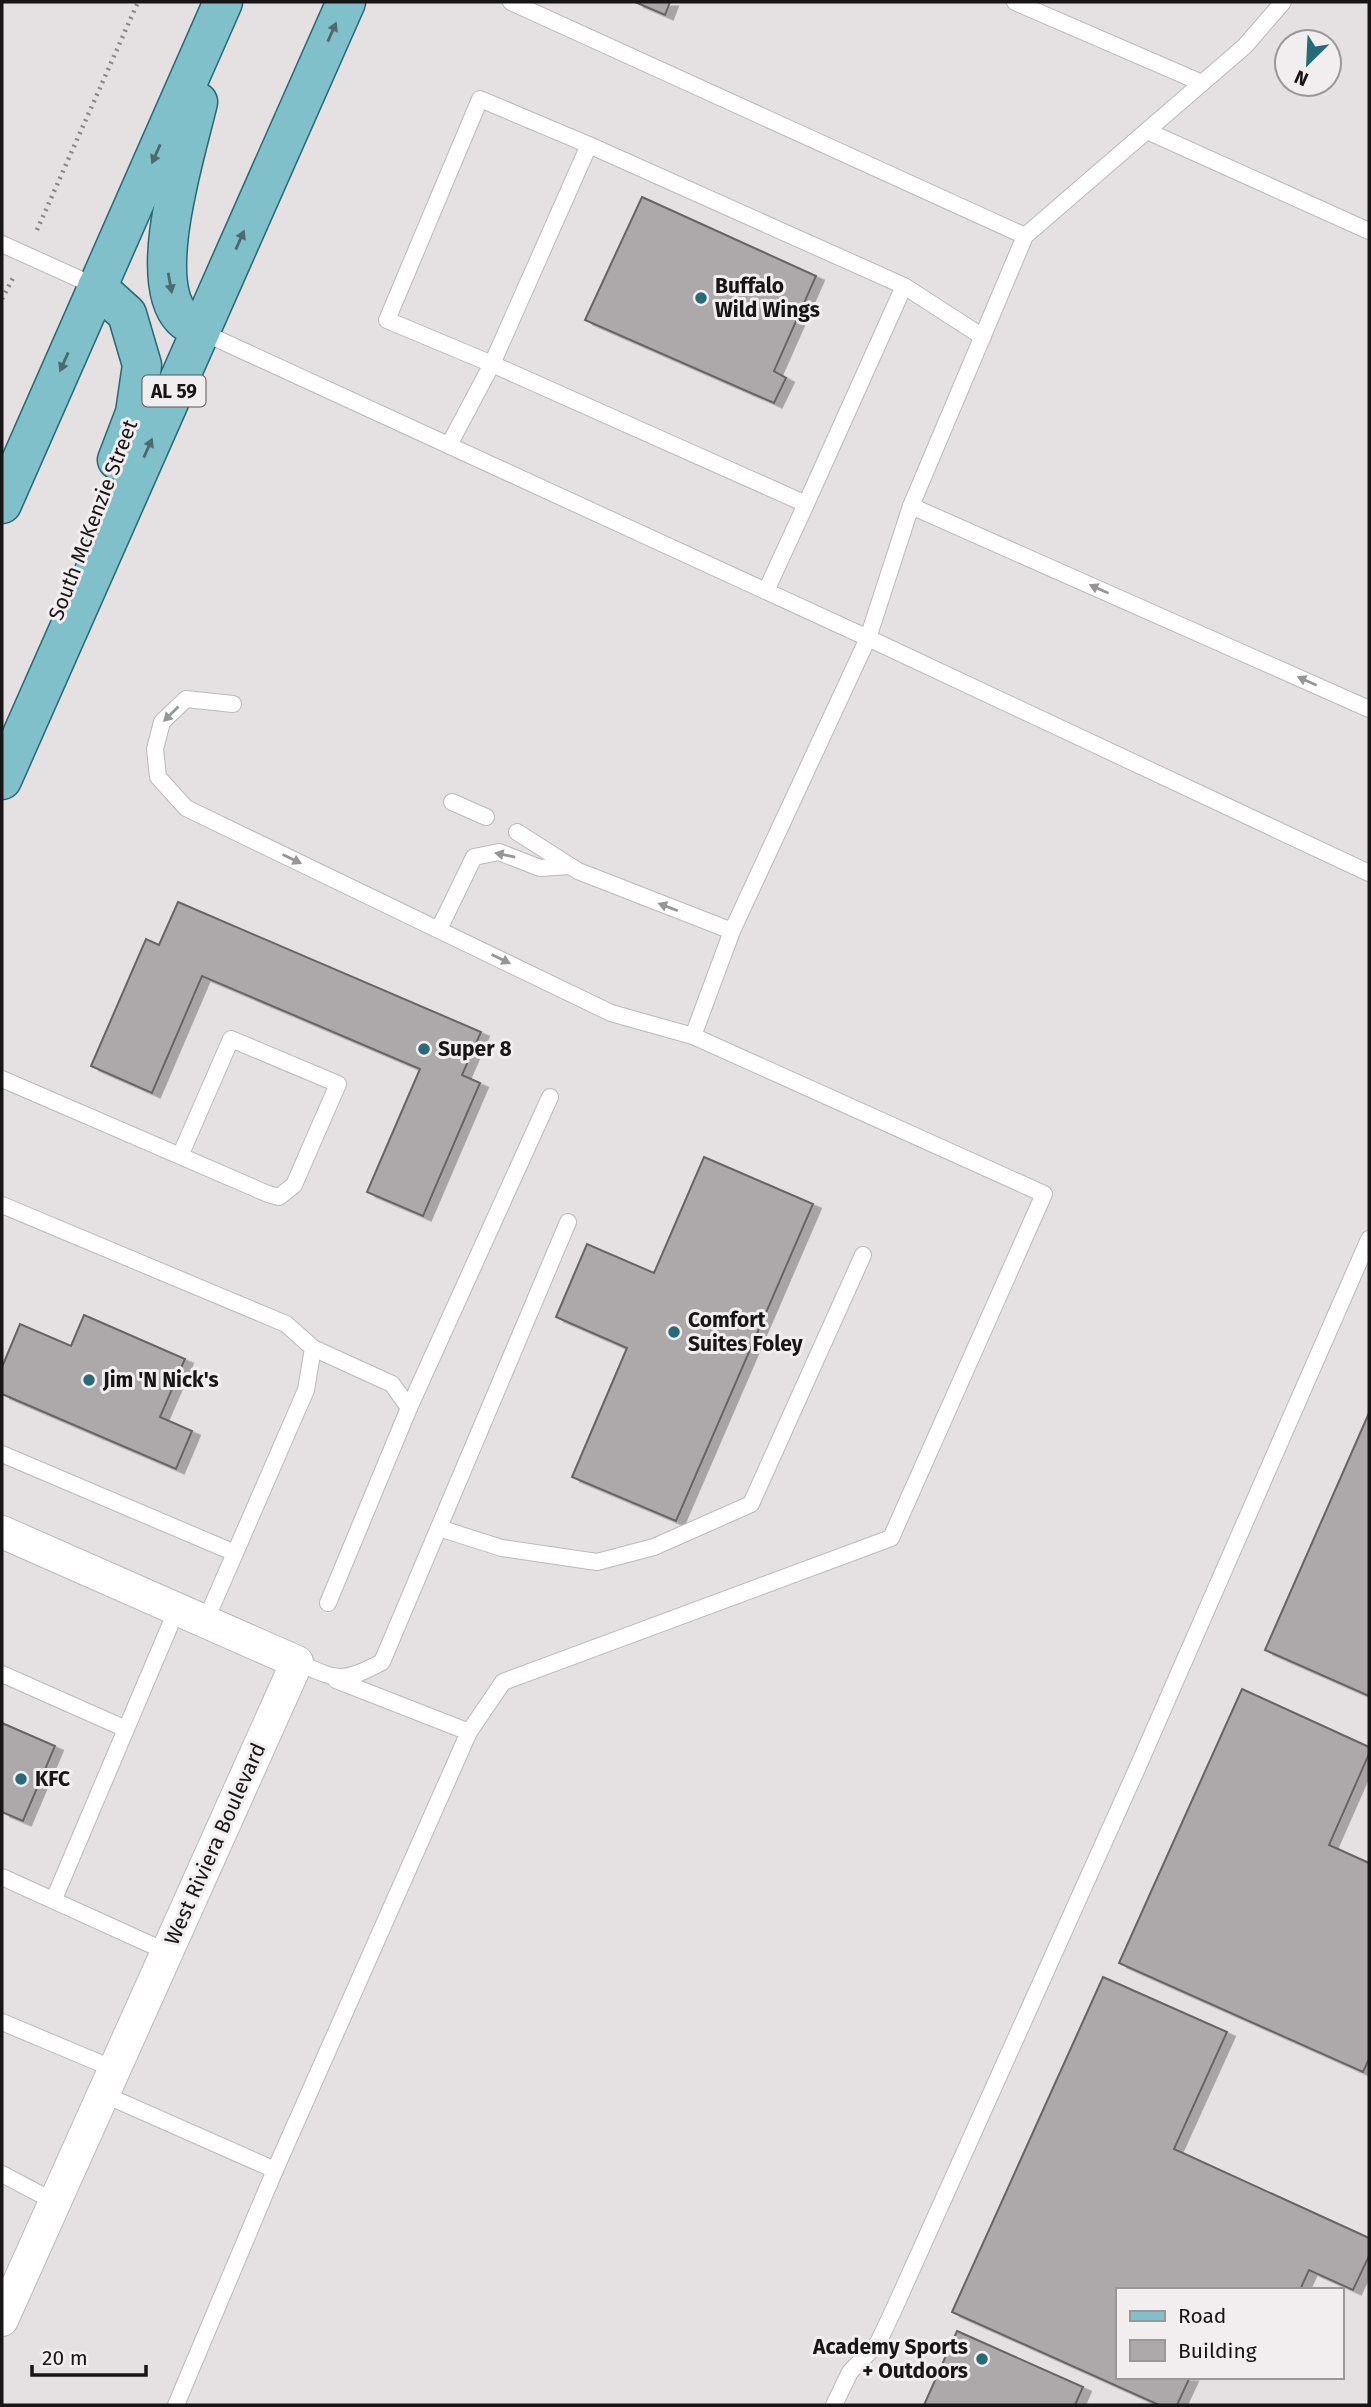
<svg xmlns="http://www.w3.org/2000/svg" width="1371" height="2407" viewBox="0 0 1371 2407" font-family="'Fira Sans',sans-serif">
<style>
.building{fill:#ada8a9;stroke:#686465;stroke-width:2;filter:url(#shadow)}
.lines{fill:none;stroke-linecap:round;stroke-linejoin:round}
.service-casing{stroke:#bdb8b9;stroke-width:18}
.minor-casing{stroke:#bdb8b9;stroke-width:34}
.primary-casing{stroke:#246974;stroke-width:41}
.path{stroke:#898687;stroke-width:4.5;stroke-dasharray:2 5;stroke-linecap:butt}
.service{stroke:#fff;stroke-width:16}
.minor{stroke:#fff;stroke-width:32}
.primary{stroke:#80c0ca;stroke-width:38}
.oneway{fill:#4c6a70}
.oneway2{fill:#979696}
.poi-dot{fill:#246c78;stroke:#f2edee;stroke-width:2.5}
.labels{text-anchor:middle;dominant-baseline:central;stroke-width:6;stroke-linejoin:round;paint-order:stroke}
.shield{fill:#f2edee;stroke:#595657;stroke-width:2}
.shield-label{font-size:19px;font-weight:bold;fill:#171516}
.poi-label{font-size:21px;font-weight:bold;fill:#171516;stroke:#f2edee;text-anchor:start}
.street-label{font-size:21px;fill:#171516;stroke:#f2edee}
</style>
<defs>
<filter id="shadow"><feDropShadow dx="8" dy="4.5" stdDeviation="0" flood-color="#0004"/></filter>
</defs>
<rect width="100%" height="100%" fill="#e5e0e1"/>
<!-- building -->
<g class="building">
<path d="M635,2H670L665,15Z"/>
<path d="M642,197L816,276L774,371L786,378L774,403L585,320Z"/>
<path d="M178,902L481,1032L462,1075L480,1083L423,1216L367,1192L420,1069L202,976L152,1093L91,1066L146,939L159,945Z"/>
<path d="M704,1157L813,1204L676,1521L572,1477L627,1348L556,1317L587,1244L654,1273Z"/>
<path d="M84,1315L185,1359L160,1417L192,1431L176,1469L2,1394V1367L20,1324L71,1346Z"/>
<path d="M1369,1413V1696L1265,1650Z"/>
<path d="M1242,1689L1369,1747V1754L1329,1845L1369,1863V2059L1363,2072L1119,1963Z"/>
<path d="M2,1723L55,1746L23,1821L2,1812Z"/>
<path d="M1103,1977L1227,2032L1174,2149L1369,2238V2256L1353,2290L1309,2270L1300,2290H1117V2377H1190L1177,2405H1159L952,2312Z"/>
<path d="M957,2331L1083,2387L1075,2405H924Z"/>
</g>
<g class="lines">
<!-- service casing -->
<g class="service-casing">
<g id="service">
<path d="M511,2L1025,236"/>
<path d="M1015,2L1202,83"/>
<path d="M1147,131L1369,231"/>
<path d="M2,244L97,287"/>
<path d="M904,286L983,337"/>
<path d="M200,331L868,638L911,506L1025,236L1245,46L1283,2"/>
<path d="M449,445L492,364L387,320L480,99L589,145L492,364L806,504L904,286L589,145"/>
<path d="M911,506L1369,709"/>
<path d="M766,591L806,504"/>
<path d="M233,704L186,699L162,722L155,749L158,777L186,808L611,1013L693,1036"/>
<path d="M452,802L486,817"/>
<path d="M517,832L578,871L732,931"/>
<path d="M439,929L474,857L499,852L540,868L570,866"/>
<path d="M2,1079L268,1194L279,1197L294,1185L338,1084L231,1039L180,1156"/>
<path d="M2,1205L286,1324L313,1348L306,1390L205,1622"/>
<path d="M313,1348L392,1384L409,1408L328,1603"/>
<path d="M409,1408L550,1097"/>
<path d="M2,1454L235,1553"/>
<path d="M439,1528L502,1548L597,1562L654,1547L751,1504L863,1255"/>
<path d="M297,1662C337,1680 341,1684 382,1662L568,1222"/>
<path d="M2,1674L126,1729"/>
<path d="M336,1680L469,1732L503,1682L891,1538L1044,1194L693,1036L732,931L868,638L1369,873"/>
<path d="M2,1877L167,1952"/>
<path d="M54,1899L177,1609"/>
<path d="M2,2022L114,2069"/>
<path d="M103,2094L275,2170L469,1732"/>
<path d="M2,2174L55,2202"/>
<path d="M176,2405L275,2170"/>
<path d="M834,2405L850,2372L878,2343L894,2309L1136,1771L1369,1239"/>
</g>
</g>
<!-- minor casing -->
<g class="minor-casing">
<path id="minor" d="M2,1532L297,1662L2,2320"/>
</g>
<!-- primary casing -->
<g class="primary-casing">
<g id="primary">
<path d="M198,102C187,150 145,279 182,318C187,323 195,327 200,331"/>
<path d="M97,287L127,314L142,365L135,413L117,460"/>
<path d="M2,504L223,2"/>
<path d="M2,780L346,2"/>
</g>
</g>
<!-- path -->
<g class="path">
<path d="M37,230L138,2"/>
<path d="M2,299L13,278"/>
</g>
<!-- service -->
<use href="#service" class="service"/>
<!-- minor -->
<use href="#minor" class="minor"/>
<!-- primary -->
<use href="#primary" class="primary"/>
</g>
<!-- one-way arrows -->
<defs><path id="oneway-solid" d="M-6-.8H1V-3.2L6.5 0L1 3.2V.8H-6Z" transform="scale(1.75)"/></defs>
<g class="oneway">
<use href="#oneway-solid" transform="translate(332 32) rotate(-66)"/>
<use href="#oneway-solid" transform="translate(156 154) rotate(114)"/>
<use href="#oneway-solid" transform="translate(240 240) rotate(-66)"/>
<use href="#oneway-solid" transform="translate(170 283) rotate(80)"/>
<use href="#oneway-solid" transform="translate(64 362) rotate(114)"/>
<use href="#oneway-solid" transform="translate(148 448) rotate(-66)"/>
</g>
<g class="oneway2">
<use href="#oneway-solid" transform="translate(1099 589) rotate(-156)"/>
<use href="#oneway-solid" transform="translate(1307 681) rotate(-156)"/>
<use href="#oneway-solid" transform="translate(171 714) rotate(135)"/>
<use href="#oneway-solid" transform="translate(505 855) rotate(-168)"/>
<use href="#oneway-solid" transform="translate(292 859) rotate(26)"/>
<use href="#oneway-solid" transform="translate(668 907) rotate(-159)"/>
<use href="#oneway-solid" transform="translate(501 959) rotate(26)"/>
</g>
<!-- markers -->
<g class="poi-dot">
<circle cx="701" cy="298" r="7"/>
<circle cx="424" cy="1049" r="7"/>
<circle cx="674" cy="1332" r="7"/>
<circle cx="89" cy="1380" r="7"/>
<circle cx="21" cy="1779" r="7"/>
<circle cx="982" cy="2359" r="7"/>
</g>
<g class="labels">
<!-- shield labels -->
<rect class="shield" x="142.5" y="375.5" width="63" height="31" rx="5"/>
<g class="shield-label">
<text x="174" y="391">AL 59</text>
</g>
<!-- poi labels -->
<g class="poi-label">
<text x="715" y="286">Buffalo<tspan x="715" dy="24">Wild Wings</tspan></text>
<text x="438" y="1049">Super 8</text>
<text x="688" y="1320">Comfort<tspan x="688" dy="24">Suites Foley</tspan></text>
<text x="103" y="1380">Jim 'N Nick's</text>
<text x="35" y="1779">KFC</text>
<text x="968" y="2347" text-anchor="end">Academy Sports<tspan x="968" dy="24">+ Outdoors</tspan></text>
</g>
<!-- street labels -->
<g class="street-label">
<text transform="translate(93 520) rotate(-69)">South McKenzie Street</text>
<text transform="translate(215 1844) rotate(-66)">West Riviera Boulevard</text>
</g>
</g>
<!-- border -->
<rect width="1371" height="2407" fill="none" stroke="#171516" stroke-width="7"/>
<!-- legend -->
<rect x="1116" y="2288" width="228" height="91" fill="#f2edee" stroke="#9a9798" stroke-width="2"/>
<rect x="1130" y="2311" width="35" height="10" fill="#80c0ca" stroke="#9a9798" stroke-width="2"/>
<text x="1178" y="2323" font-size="21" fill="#171516">Road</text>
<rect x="1130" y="2340" width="35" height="21" fill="#ada8a9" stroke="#9a9798" stroke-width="2"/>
<text x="1178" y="2358" font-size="21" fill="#171516">Building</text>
<!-- north arrow -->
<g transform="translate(1308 63) rotate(204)"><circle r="33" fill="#f2edee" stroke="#9a9798" stroke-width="2"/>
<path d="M0-5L12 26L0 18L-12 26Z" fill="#246c78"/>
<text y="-10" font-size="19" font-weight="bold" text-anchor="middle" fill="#171516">N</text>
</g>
<!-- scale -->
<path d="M32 2365v10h114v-10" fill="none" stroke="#171516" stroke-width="3.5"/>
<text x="42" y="2365" font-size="21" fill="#171516" stroke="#f2edee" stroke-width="5" paint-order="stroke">20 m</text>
</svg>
